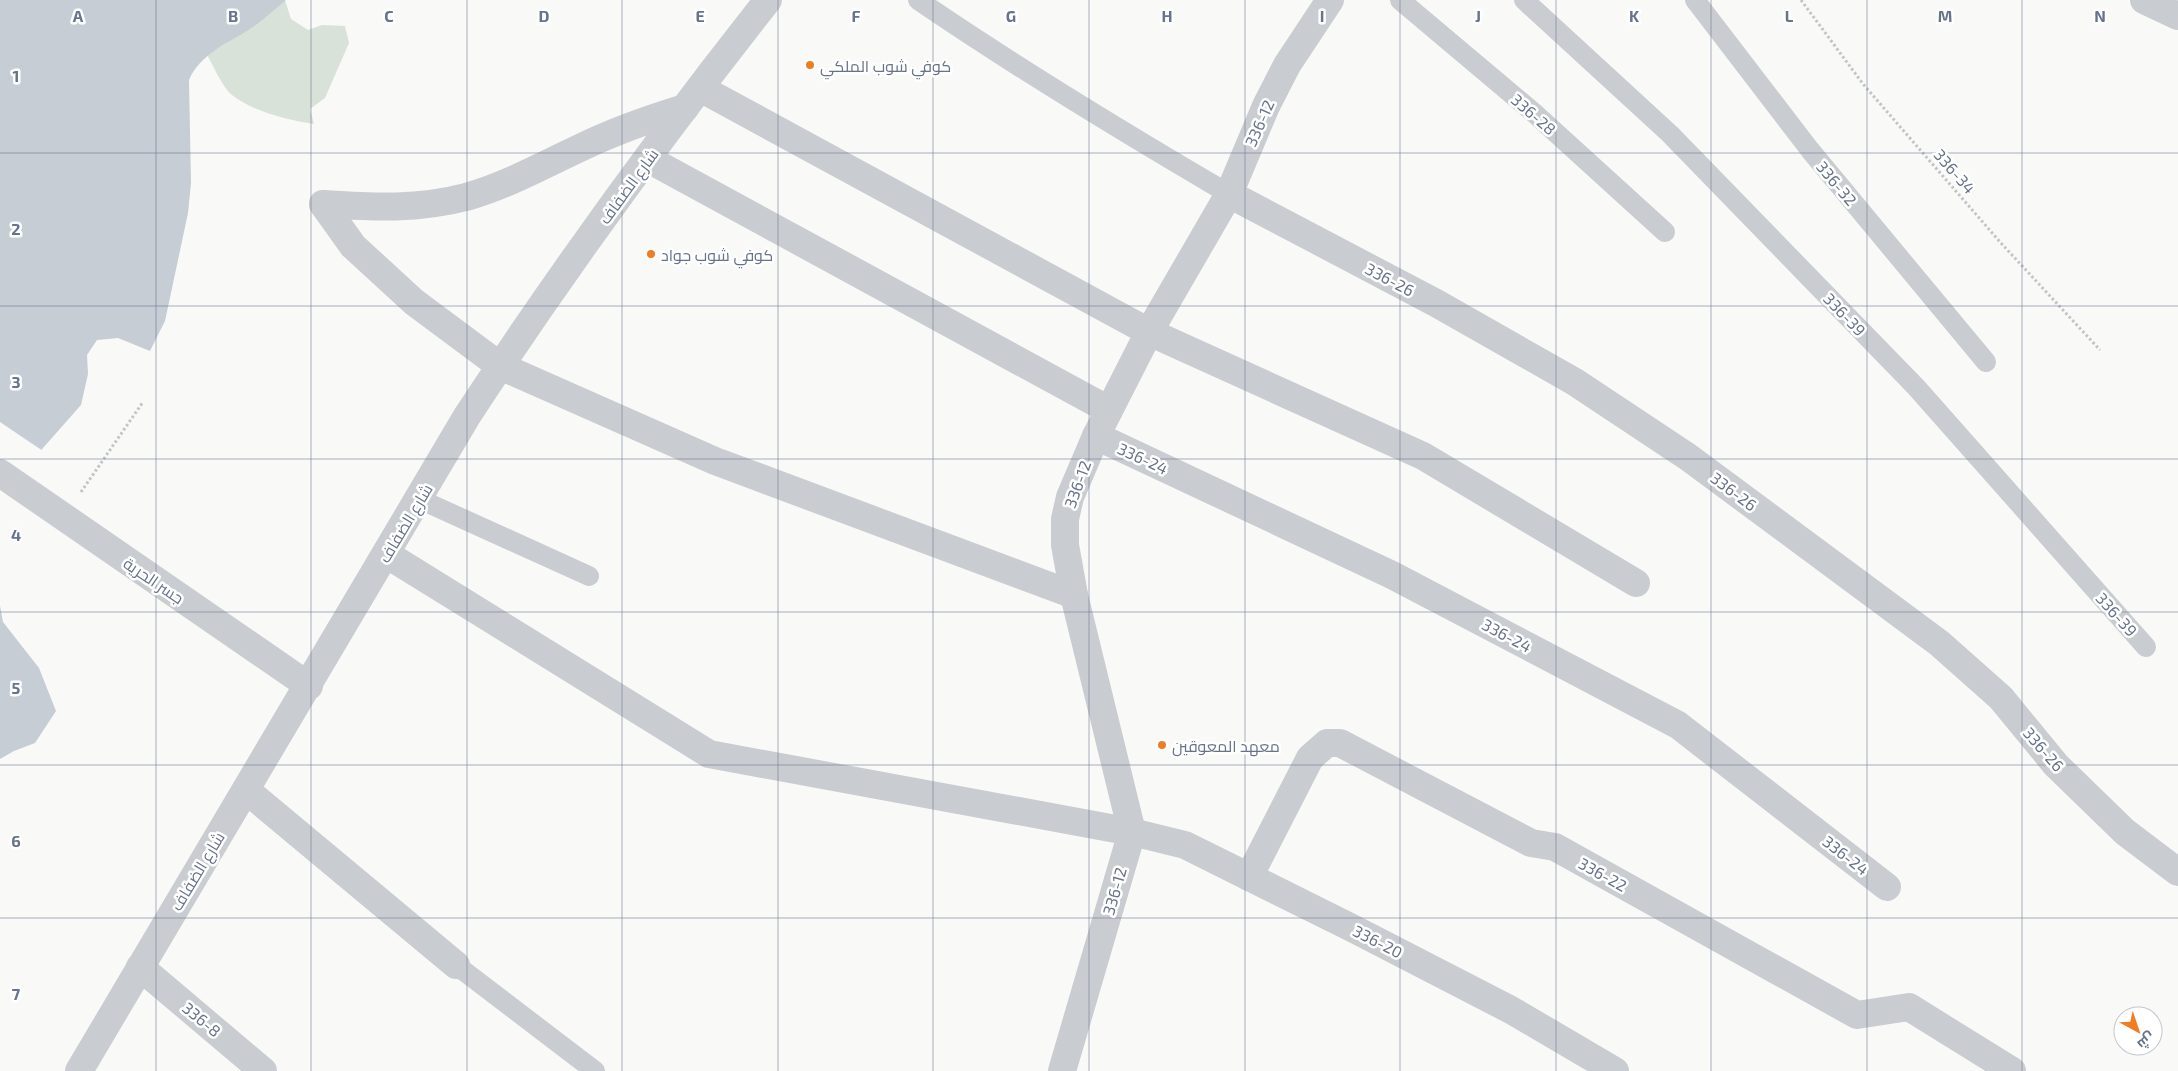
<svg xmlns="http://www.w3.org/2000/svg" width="2178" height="1071" viewBox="0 0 2178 1071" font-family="'Exo 2',Cairo,sans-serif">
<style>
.green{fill:#d9e2d8}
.water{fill:#c6cdd5}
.pier{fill:#f9f9f7}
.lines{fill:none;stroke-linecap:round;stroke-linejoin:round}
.path{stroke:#c2c4c7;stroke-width:3;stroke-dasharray:2.5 2.5;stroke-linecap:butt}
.service{stroke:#c9ccd0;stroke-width:20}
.pedestrian{stroke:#c9ccd0;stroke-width:28}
.minor{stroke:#c9ccd0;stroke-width:28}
.tertiary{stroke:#c9ccd0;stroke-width:28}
.grid{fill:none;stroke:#66738a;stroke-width:1;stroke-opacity:0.55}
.poi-dot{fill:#ef7d21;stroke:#fff;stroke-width:2}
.labels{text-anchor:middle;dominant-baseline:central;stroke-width:5;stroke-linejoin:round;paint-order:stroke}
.poi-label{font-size:16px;fill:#66738a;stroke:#fff;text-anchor:start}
.street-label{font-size:16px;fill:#66738a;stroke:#fff}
.grid-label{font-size:16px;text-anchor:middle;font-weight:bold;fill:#66738a;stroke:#fff;stroke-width:5;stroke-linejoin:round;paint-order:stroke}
</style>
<rect width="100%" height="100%" fill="#f9f9f7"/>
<!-- green -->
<path class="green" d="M285,0L291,19L308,30L322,25L345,26L349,43L325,98L310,109L314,124C287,120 254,112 232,95C223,88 213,65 207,55L251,28Z"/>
<!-- water -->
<g class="water">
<path d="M0,0H286C274,10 262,21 250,29C227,44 200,54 189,80L191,183L188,213L165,321L150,351L118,338L97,340L87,355L88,374L81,405L35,457L0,518Z"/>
<path d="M0,606L3,622L39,668L56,711L35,743L14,751L0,759Z"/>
</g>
<!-- pier -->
<path class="pier" d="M0,422L43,451L38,458L29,487L0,521Z"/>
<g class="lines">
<!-- path -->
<g class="path">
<path d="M1801,0L1863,84L2000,242L2100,350"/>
<path d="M81,492L143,402"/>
</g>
<!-- service -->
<g class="service">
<path d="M918,0C1019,69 1123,132 1229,194"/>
<path d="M1400,0L1533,112L1665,232"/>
<path d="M1524,0L1670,134L1916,387L2146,647"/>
<path d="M1695,0L1810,150L1986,362"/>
<path d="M419,499L589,576"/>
<path d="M456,965L595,1071"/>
</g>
<!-- pedestrian -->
<g class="pedestrian">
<path d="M323,204C373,207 416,210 466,197C508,185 543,165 582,147C615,131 649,119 685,108"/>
<path d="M323,204L353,246L414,302L500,366"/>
<path d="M0,473L309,686"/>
</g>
<!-- minor -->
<g class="minor">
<path d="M2144,0L2178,16"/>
<path d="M700,88L1149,332L1423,456L1636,583"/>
<path d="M648,159L1109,410"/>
<path d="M1229,194L1436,303L1575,382L1688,457L1939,643L2001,698L2056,765L2125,832L2178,872"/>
<path d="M500,366L715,461L1074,595"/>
<path d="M1096,436L1392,575L1678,725L1887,887"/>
<path d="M386,554L709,754L1132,832L1185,845L1354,929L1511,1010L1615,1071"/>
<path d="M246,790L456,965"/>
<path d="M1249,877L1310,758L1327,743H1340L1531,843L1555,847L1857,1015L1909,1007L2012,1071"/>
<path d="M140,967L263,1071"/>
<path d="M1062,1071L1132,832L1074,595L1065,545V519L1070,497L1096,436L1149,332L1229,194L1266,106L1287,65L1330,0"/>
</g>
<!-- tertiary -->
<path class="tertiary" d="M79,1071L467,416C561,273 662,134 768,0"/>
</g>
<!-- grid -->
<path class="grid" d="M156,0V1071M311,0V1071M467,0V1071M622,0V1071M778,0V1071M933,0V1071M1089,0V1071M1245,0V1071M1400,0V1071M1556,0V1071M1711,0V1071M1867,0V1071M2022,0V1071M0,153H2178M0,306H2178M0,459H2178M0,612H2178M0,765H2178M0,918H2178"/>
<!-- markers -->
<g class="poi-dot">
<circle cx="810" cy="65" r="5"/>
<circle cx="651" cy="254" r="5"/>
<circle cx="1162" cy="745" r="5"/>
</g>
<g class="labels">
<!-- poi labels -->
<g class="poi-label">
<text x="820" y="65">كوفي شوب الملكي</text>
<text x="661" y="254">كوفي شوب جواد</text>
<text x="1172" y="745">معهد المعوقين</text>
</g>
<!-- street labels -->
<g class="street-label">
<text transform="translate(1534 114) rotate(41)">336-28</text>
<text transform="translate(1259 123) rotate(-66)">336-12</text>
<text transform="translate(1955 171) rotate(49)">336-34</text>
<text transform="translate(1837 183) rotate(50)">336-32</text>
<text transform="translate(628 186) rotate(-54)">شارع الضفاف</text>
<text transform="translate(1390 279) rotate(28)">336-26</text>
<text transform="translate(1845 314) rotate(46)">336-39</text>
<text transform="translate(1143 458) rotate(25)">336-24</text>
<text transform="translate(1077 484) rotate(-70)">336-12</text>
<text transform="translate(1734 491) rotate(37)">336-26</text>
<text transform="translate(405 523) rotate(-59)">شارع الضفاف</text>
<text transform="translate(154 580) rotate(34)">جسر الحرية</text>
<text transform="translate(2117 614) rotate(48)">336-39</text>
<text transform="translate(1507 635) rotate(28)">336-24</text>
<text transform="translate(2044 749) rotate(49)">336-26</text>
<text transform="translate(1846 855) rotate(38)">336-24</text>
<text transform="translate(197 871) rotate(-59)">شارع الضفاف</text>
<text transform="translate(1603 874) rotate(29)">336-22</text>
<text transform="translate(1114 891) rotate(-74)">336-12</text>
<text transform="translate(1378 941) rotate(27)">336-20</text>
<text transform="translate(202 1019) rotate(40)">336-8</text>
</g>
</g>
<g class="grid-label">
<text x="78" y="22">A</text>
<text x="233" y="22">B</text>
<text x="389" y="22">C</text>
<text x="544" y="22">D</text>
<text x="700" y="22">E</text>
<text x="856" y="22">F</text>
<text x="1011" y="22">G</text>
<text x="1167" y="22">H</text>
<text x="1322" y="22">I</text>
<text x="1478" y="22">J</text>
<text x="1634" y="22">K</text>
<text x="1789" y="22">L</text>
<text x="1945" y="22">M</text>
<text x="2100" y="22">N</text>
<text x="16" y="82">1</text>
<text x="16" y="235">2</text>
<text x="16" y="388">3</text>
<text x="16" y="541">4</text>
<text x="16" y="694">5</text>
<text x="16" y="847">6</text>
<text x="16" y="1000">7</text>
</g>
<!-- north arrow -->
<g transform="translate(2138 1031) rotate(140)"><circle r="24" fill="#ffffff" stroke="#c2c7d0"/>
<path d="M0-4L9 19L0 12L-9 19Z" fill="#ef7d21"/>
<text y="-8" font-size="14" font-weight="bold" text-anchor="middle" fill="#66738a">ش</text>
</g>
</svg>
